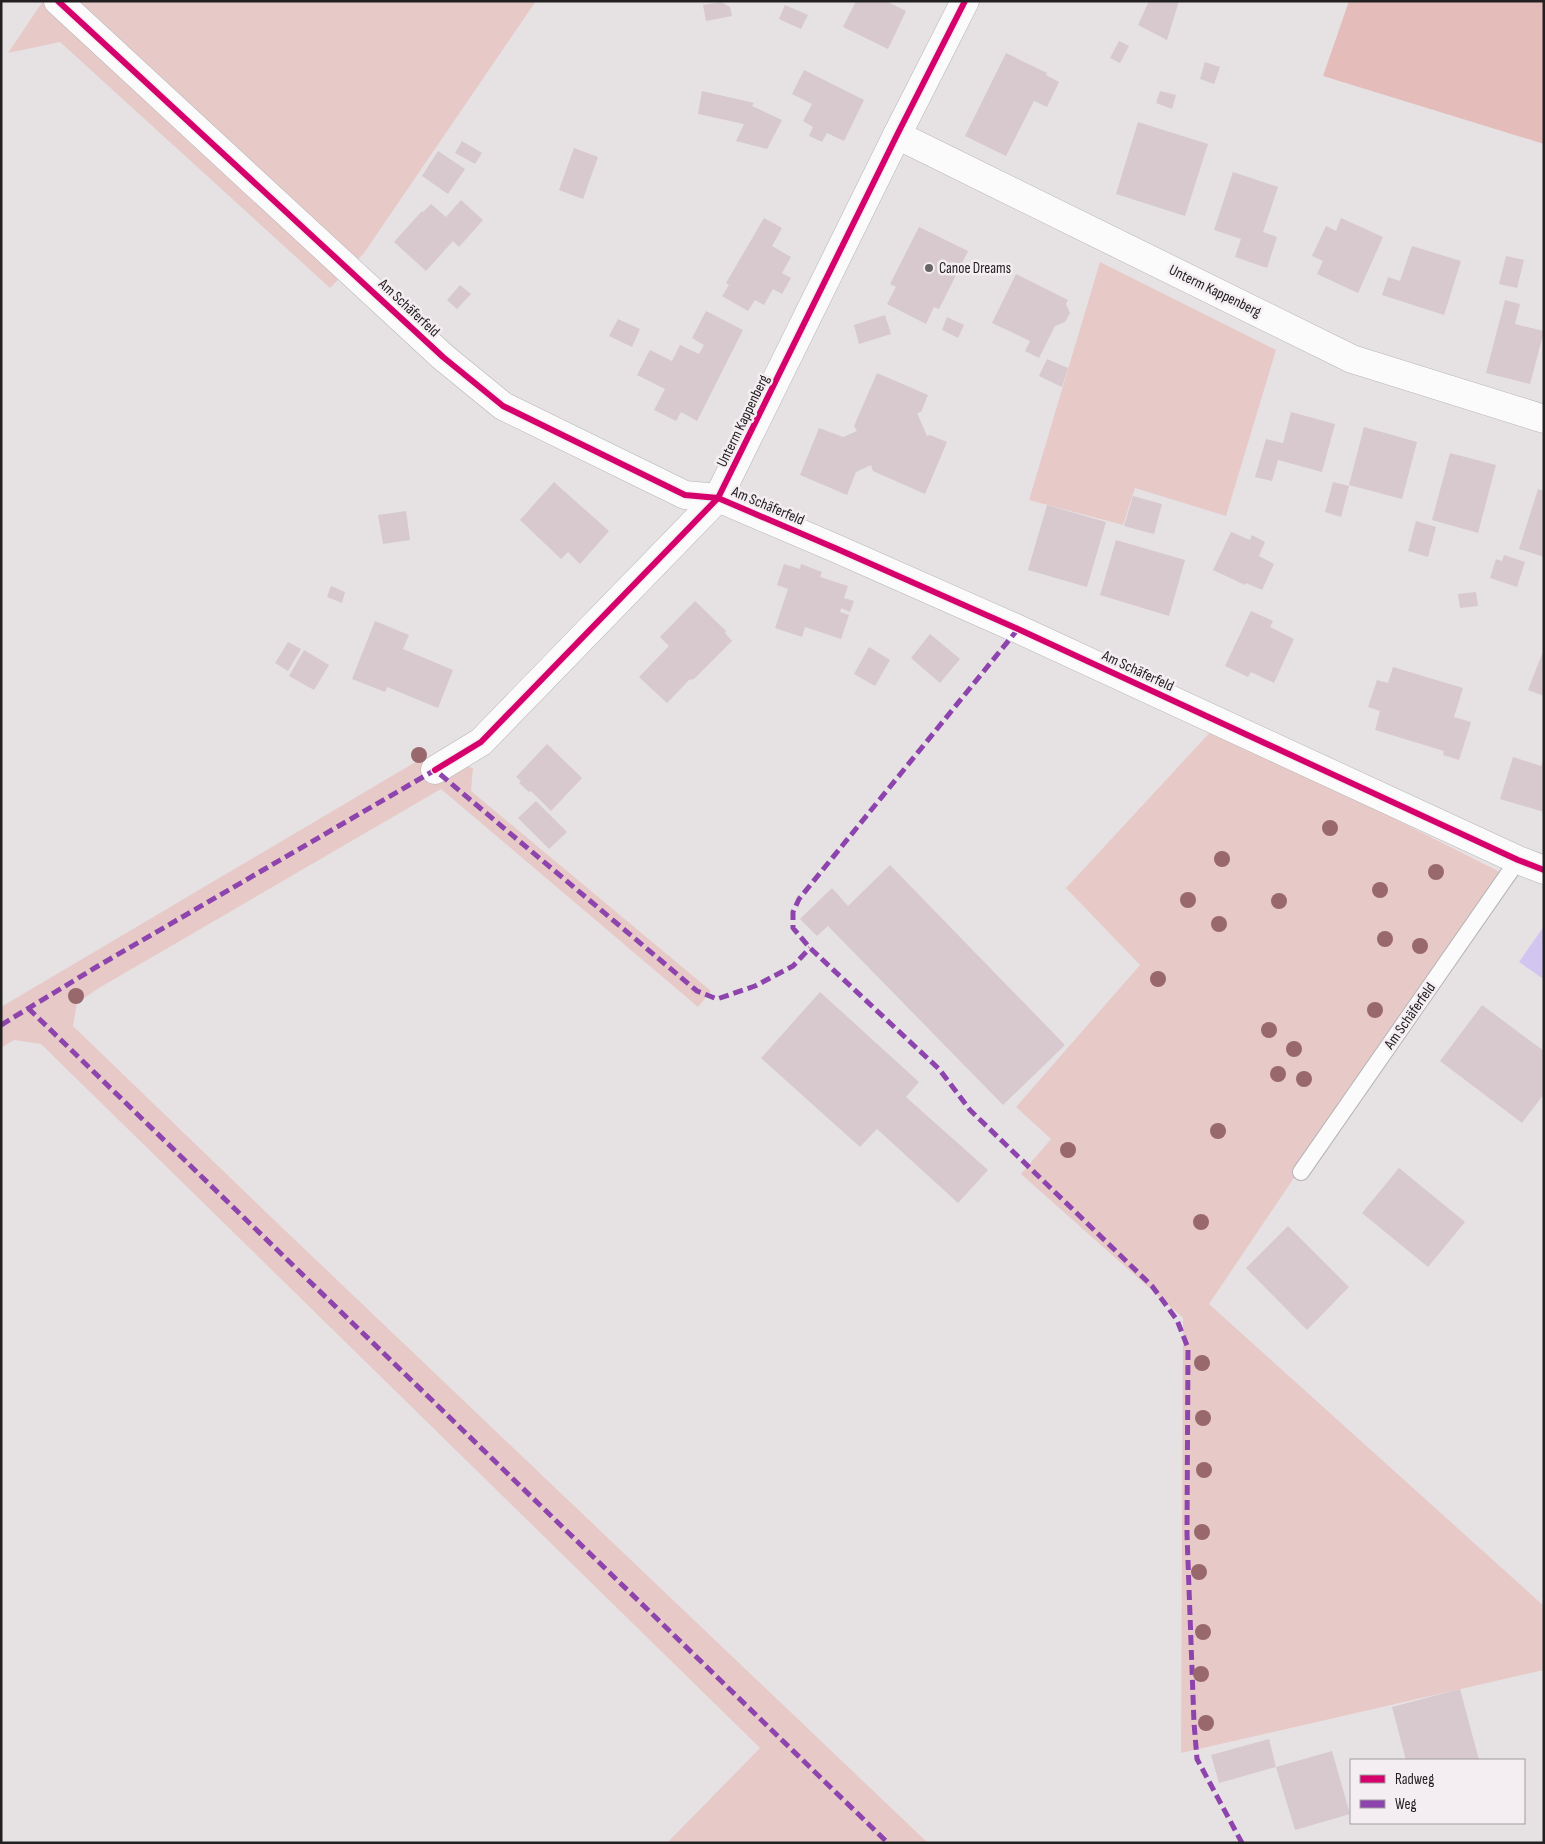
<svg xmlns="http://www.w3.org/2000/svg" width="1545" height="1844" viewBox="0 0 1545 1844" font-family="'Sofia Sans Condensed',sans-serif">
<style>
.green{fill:#e7cac8}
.forest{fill:#e4bdba}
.water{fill:#d2c5ef}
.building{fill:#d7c9cd}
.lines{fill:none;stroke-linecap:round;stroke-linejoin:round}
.service-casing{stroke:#b7b4b5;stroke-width:18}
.minor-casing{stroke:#b7b4b5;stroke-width:29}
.service{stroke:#fbfbfb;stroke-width:16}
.minor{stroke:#fbfbfb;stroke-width:28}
.quiet{stroke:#8e44ad;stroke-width:5;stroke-dasharray:10 5;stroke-linecap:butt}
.cycleway-casing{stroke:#f4eef2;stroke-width:9}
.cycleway{stroke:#d6006c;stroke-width:6}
.tree{fill:#98686d}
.poi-dot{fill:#676466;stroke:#f4eef2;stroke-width:2}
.labels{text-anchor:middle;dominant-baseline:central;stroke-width:5;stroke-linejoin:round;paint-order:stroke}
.poi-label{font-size:15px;fill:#232022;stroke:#f4eef2;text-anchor:start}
.street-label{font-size:15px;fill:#232022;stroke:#f4eef2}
</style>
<rect width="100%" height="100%" fill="#e6e2e4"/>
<!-- green -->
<g class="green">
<path d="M43,1H536L364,253L330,288L60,42L8,53Z"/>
<path d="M1100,262L1276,350L1226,516L1135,488L1123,525L1029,500Z"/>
<path d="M1214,728L1500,872L1209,1304L1544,1606V1670L1181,1753L1183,1318L1021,1174L1051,1139L1016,1107L1140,965L1066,888Z"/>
<path d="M424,757L473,768L471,791L711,991L698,1007L441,789L99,988L77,1003L73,1026L271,1217L928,1843H667L760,1748L41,1044L14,1040L1,1048V1007Z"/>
</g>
<!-- forest -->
<path class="forest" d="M1349,1H1544V144L1323,76Z"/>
<!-- water -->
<path class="water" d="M1544,926V976L1542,978L1519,962Z"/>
<!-- building -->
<g class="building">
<path d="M856,1H886L906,11L888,49L843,27Z"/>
<path d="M1149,1H1179L1167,40L1138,25Z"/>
<path d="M721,2L730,7L732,16L706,21L703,5Z"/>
<path d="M785,5L808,15L801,29L779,19Z"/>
<path d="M1119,41L1129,46L1120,63L1110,58Z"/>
<path d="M1006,53L1047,73L1046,75L1059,82L1047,107L1034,101L1006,156L965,136Z"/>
<path d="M1205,62L1220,67L1214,84L1200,79Z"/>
<path d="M804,70L864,100L844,141L827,133L822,142L809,136L813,127L803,121L812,104L792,94Z"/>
<path d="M702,91L754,103L752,106L782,120L767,149L736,141L744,124L698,114Z"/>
<path d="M1160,91L1176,95L1172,109L1156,103Z"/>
<path d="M1138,122L1208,144L1185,216L1116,194Z"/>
<path d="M462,141L482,153L475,164L455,153Z"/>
<path d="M574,148L598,157L583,199L559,190Z"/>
<path d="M438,151L465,169L448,194L422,176Z"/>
<path d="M1233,172L1278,187L1263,232L1277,237L1267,268L1235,257L1241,239L1214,230Z"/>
<path d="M461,200L483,220L459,247L453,241L426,271L394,242L422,211L423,212L431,204L446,217Z"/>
<path d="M764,218L782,228L772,246L791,257L782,273L791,278L782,294L773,289L764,305L755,300L748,311L722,296L729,285L726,283Z"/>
<path d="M1341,218L1383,237L1358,293L1317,274L1323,261L1312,256L1326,226L1336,231Z"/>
<path d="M919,227L968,251L939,309L934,307L926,324L887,304L896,287L890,284Z"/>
<path d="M1412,246L1461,261L1444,315L1382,295L1388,277L1400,281Z"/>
<path d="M1506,256L1524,260L1517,288L1499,284Z"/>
<path d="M1016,274L1068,300L1066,304L1070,313L1065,322L1055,326L1039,358L1025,351L1030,341L992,323Z"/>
<path d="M460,285L471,294L457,309L447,300Z"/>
<path d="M1505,300L1520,304L1515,324L1544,331L1530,384L1486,373Z"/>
<path d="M706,311L743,330L697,421L681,412L676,421L654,410L665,389L637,375L650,350L672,361L680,345L699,354L704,345L692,338Z"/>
<path d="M885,315L891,334L859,344L854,325Z"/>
<path d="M947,317L964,325L958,338L942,330Z"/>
<path d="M618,319L640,329L632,347L609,336Z"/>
<path d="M1047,359L1068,368L1062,387L1039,376Z"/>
<path d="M877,373L928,395L921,412L917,413L927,436L930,435L947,442L925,494L873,471L871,465L856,472L847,495L800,475L819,428L843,437L857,431L854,426Z"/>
<path d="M1291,412L1335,424L1322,472L1278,460L1272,481L1255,477L1266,439L1283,443Z"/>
<path d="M1364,427L1417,442L1402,499L1349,485Z"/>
<path d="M1450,453L1496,465L1478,533L1432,520Z"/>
<path d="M554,482L609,531L580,564L568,552L561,559L520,520Z"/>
<path d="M1333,482L1349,486L1341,517L1325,512Z"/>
<path d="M1538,489L1544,491V557L1519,549Z"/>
<path d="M1133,496L1162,504L1154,534L1124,526Z"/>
<path d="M1047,505L1106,522L1087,587L1028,570Z"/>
<path d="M406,511L410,540L383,544L378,515Z"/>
<path d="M1416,521L1436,527L1428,557L1408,551Z"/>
<path d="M1231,532L1250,540L1252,535L1265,542L1259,556L1274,564L1262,590L1246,583L1245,585L1213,570Z"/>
<path d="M1116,540L1185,560L1169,616L1100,595Z"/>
<path d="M1504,555L1525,562L1517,587L1490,578L1496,559L1502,561Z"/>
<path d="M784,564L800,569L801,564L822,572L820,577L848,586L844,598L854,601L850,612L841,608L840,612L849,615L841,639L805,627L802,637L775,628L788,589L777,585Z"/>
<path d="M331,586L345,592L342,603L327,597Z"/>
<path d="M1476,592L1478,606L1460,608L1458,594Z"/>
<path d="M695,601L726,631L725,633L732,641L694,679L689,680L667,703L639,677L669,646L660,637Z"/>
<path d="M1251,611L1273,621L1270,627L1294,639L1274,683L1251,672L1248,677L1225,666Z"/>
<path d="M375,621L409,635L403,649L453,670L438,708L387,687L385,692L352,679Z"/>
<path d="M930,634L960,659L940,683L911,658Z"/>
<path d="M288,642L301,649L288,671L275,663Z"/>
<path d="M869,647L890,660L875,686L854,674Z"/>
<path d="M1544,649V696L1528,690Z"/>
<path d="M304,650L329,665L314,690L289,676Z"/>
<path d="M1393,667L1463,688L1454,717L1471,722L1459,760L1443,755L1444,751L1375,730L1380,711L1368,707L1377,680L1388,683Z"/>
<path d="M547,744L582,778L551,811L531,791L529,792L519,783L521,781L516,777Z"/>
<path d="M1513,757L1541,766L1544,759V812L1500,799Z"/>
<path d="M536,801L567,832L549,849L518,818Z"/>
<path d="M890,865L1065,1045L1003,1105L828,926L817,936L800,919L832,888L848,906Z"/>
<path d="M820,992L919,1082L906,1097L988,1170L958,1203L877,1129L860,1147L761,1058Z"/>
<path d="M1482,1005L1544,1051V1094L1522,1123L1440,1061Z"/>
<path d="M1399,1168L1465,1222L1428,1267L1362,1213Z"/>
<path d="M1288,1226L1349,1287L1307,1330L1246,1268Z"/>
<path d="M1460,1689L1479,1760H1406L1392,1707Z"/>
<path d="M1269,1739L1276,1767L1219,1783L1211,1755Z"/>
<path d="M1332,1751L1350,1814L1295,1830L1276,1767Z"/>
</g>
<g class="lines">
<!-- service casing -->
<g class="service-casing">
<path id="service" d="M1301,1172L1518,860"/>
</g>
<!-- minor casing -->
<g class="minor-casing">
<g id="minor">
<path d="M58,1L443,357L503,406L685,495L718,498L835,548L1018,629L1518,860L1544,870"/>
<path d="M897,135L1352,359L1544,419"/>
<path d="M435,770L481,742L718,498L897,135L965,1"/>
</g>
</g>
<!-- service -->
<use href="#service" class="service"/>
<!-- minor -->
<use href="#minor" class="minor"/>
<!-- quiet -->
<g class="quiet">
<path d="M1018,629L799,899L793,912V928L810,948L939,1069L970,1110L1152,1286L1177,1320L1188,1348L1187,1534L1194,1723L1197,1759L1242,1843"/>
<path d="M28,1008L888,1843"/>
<path d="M1,1025L98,966L435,770L697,991L717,999L755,986L793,966L810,948"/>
</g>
<!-- cycleway casing -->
<g class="cycleway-casing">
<g id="cycleway">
<path d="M58,1L443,357L503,406L685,495L718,498L835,548L1018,629L1518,860L1544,870"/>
<path d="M435,770L481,742L718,498L897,135L965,1"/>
</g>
</g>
<!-- cycleway -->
<use href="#cycleway" class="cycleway"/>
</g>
<!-- trees -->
<g class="tree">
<circle cx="419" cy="755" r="8"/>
<circle cx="1330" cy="828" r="8"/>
<circle cx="1222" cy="859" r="8"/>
<circle cx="1436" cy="872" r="8"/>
<circle cx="1380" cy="890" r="8"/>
<circle cx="1188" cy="900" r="8"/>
<circle cx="1279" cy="901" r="8"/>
<circle cx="1219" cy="924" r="8"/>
<circle cx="1385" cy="939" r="8"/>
<circle cx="1420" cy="946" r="8"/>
<circle cx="1158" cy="979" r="8"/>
<circle cx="76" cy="996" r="8"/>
<circle cx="1375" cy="1010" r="8"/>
<circle cx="1269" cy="1030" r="8"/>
<circle cx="1294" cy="1049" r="8"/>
<circle cx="1278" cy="1074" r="8"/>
<circle cx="1304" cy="1079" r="8"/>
<circle cx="1218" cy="1131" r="8"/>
<circle cx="1068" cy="1150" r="8"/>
<circle cx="1201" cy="1222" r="8"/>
<circle cx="1202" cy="1363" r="8"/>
<circle cx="1203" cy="1418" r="8"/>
<circle cx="1204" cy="1470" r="8"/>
<circle cx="1202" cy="1532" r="8"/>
<circle cx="1199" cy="1572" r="8"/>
<circle cx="1203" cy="1632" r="8"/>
<circle cx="1201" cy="1674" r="8"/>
<circle cx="1206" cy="1723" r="8"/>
</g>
<!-- markers -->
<circle class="poi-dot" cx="929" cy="268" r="5"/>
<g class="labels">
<!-- poi labels -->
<g class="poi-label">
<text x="939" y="268">Canoe Dreams</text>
</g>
<!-- street labels -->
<g class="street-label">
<text transform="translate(1215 291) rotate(26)">Unterm Kappenberg</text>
<text transform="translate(409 308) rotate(43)">Am Schäferfeld</text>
<text transform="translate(743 421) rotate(-64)">Unterm Kappenberg</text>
<text transform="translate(768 506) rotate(23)">Am Schäferfeld</text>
<text transform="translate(1138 671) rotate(25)">Am Schäferfeld</text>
<text transform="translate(1410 1016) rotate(-55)">Am Schäferfeld</text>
</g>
</g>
<!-- border -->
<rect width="1545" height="1844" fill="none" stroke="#232022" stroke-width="5"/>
<!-- legend -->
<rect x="1350" y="1759" width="175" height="65" fill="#f4eef2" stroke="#a09c9f"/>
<rect x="1360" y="1775" width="25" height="8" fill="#d6006c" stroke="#a09c9f"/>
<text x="1395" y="1784" font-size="15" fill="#232022">Radweg</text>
<rect x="1360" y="1800" width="25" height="8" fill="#8e44ad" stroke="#a09c9f"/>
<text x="1395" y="1809" font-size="15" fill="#232022">Weg</text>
</svg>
